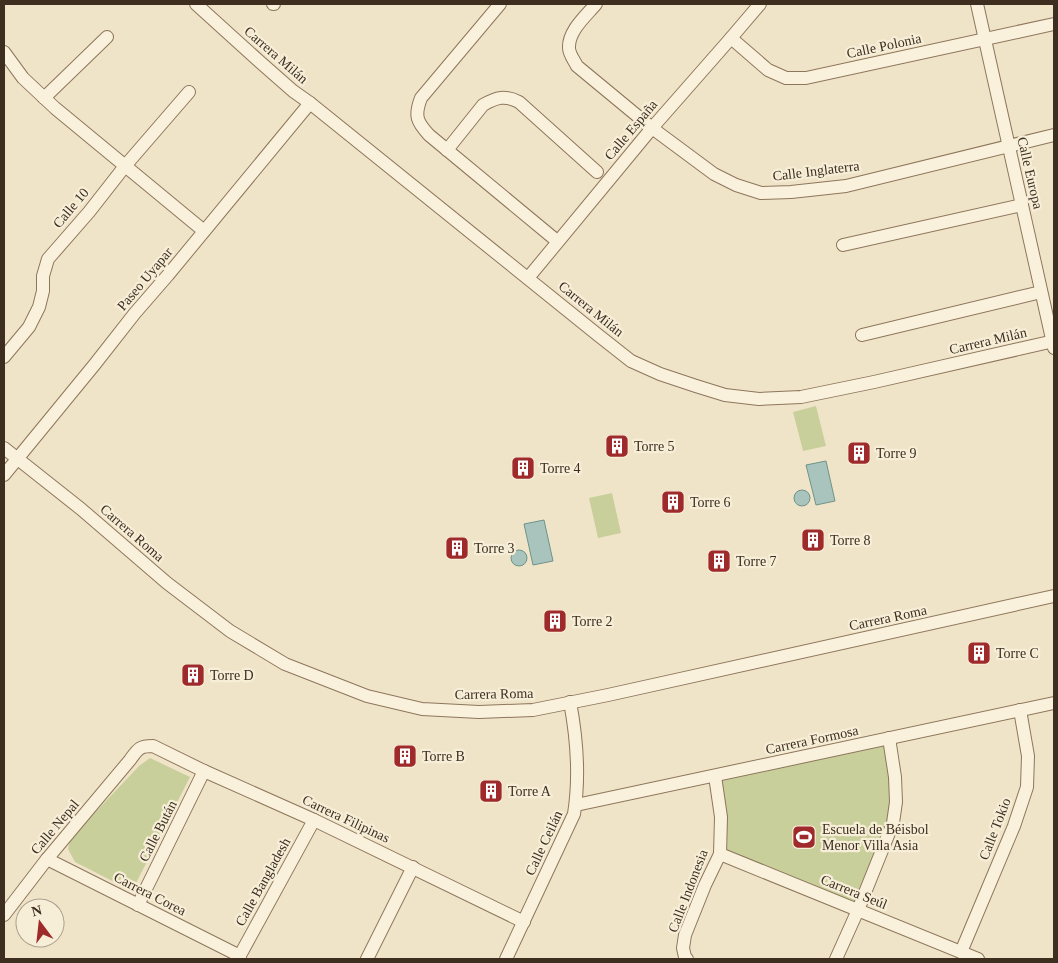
<svg xmlns="http://www.w3.org/2000/svg" width="1058" height="963" viewBox="0 0 1058 963" font-family="Georgia,serif">
<style>
.green{fill:#c9cf9b}
.water{fill:#a9c4bc;stroke:#6f938a}
.lines{fill:none;stroke-linecap:round;stroke-linejoin:round}
.minor-casing{stroke:#8d765c;stroke-width:14}
.minor{stroke:#faf1dc;stroke-width:12}
.labels{text-anchor:middle;dominant-baseline:central;stroke-width:4.5;stroke-linejoin:round;paint-order:stroke}
.street-label{font-size:14px;fill:#3d2e20;stroke:#f7eed8}
.poi-label{font-size:14px;fill:#3d2e20;stroke:#f7eed8;text-anchor:start}
</style>
<rect width="100%" height="100%" fill="#f0e4c8"/>
<!-- green -->
<g class="green">
<path d="M816,406L826,446L803,451L793,412Z"/>
<path d="M612,493L621,533L598,538L589,498Z"/>
<path d="M888,741L894,802L856,907L722,852L717,777Z"/>
<path d="M150,758L190,777L132,891L75,862L68,849L70,839L139,766Z"/>
</g>
<!-- water -->
<g class="water">
<path d="M826,461L835,501L816,505L806,465Z"/>
<circle cx="802" cy="498" r="8"/>
<path d="M544,520L553,561L533,565L524,524Z"/>
<circle cx="519" cy="558" r="8"/>
</g>
<g class="lines">
<!-- minor casing -->
<g class="minor-casing">
<g id="minor">
<path d="M196,4L260,62L293,91L310,103L598,335L631,361L660,374L696,386L725,395L759,399L801,397L874,382L1054,341"/>
<path d="M273,4H274"/>
<path d="M500,4L421,98C414,116 417,122 429,135L557,241"/>
<path d="M596,4C586,16 568,31 569,48C569,54 574,60 577,66L652,128L714,174L736,185L761,193L791,192L846,186L1054,135"/>
<path d="M977,4L1054,348"/>
<path d="M731,38L768,70L786,78H806L1054,24"/>
<path d="M4,52L23,78L55,108L204,231"/>
<path d="M44,98L107,37"/>
<path d="M447,150L483,105C497,97 505,95 519,102L597,172"/>
<path d="M843,245L1022,205"/>
<path d="M528,278L652,128L731,38L760,4"/>
<path d="M862,335L1041,292"/>
<path d="M4,357L29,327L39,307L43,291V276L48,259L89,212L125,166L189,92"/>
<path d="M4,448L81,509L167,583L230,631L285,664L367,696L422,709L479,712L533,710L608,695L1054,596"/>
<path d="M4,475L95,364L135,313L168,275L310,103"/>
<path d="M576,805L1054,703"/>
<path d="M720,854L978,959"/>
<path d="M47,859L240,956"/>
<path d="M138,905L204,771"/>
<path d="M4,915L47,859L130,760C138,749 139,746 153,746L204,771L314,820L524,922"/>
<path d="M961,952L1014,826L1027,787L1028,756L1020,710"/>
<path d="M238,959L314,820"/>
<path d="M367,959L413,867"/>
<path d="M506,959L574,814C580,776 577,739 570,702"/>
<path d="M687,959L685,957L683,948L685,935L705,885L720,854L721,817L715,776"/>
<path d="M836,959L858,910L893,823L896,802L895,777L889,738"/>
</g>
</g>
<!-- minor -->
<use href="#minor" class="minor"/>
</g>
<!-- icons -->
<defs>
<g id="building-square" transform="scale(1.25)"><rect x="-9" y="-9" width="18" height="18" rx="4" fill="#9e2a2b" stroke="#f7eed8"/><path d="M-4-6H4V6H1V3H-1V6H-4ZM-2.5-4.3h1.7v1.8h-1.7ZM.8-4.3h1.7v1.8H.8ZM-2.5-1h1.7V.8h-1.7ZM.8-1h1.7V.8H.8Z" fill="#fff"/></g>
<g id="stadium-square" transform="scale(1.25)"><rect x="-9" y="-9" width="18" height="18" rx="4" fill="#9e2a2b" stroke="#f7eed8"/><path d="M0-5a6.5 5 0 1 0 0 10a6.5 5 0 1 0 0-10ZM-3.5-1.8h7v3.6h-7Z" fill="#fff"/></g>
</defs>
<g fill-rule="evenodd">
<use href="#building-square" x="617" y="446"/>
<use href="#building-square" x="859" y="453"/>
<use href="#building-square" x="523" y="468"/>
<use href="#building-square" x="673" y="502"/>
<use href="#building-square" x="813" y="540"/>
<use href="#building-square" x="457" y="548"/>
<use href="#building-square" x="719" y="561"/>
<use href="#building-square" x="555" y="621"/>
<use href="#building-square" x="979" y="653"/>
<use href="#building-square" x="193" y="675"/>
<use href="#building-square" x="405" y="756"/>
<use href="#building-square" x="491" y="791"/>
<use href="#stadium-square" x="804" y="837"/>
</g>
<g class="labels">
<!-- street labels -->
<g class="street-label">
<text transform="translate(884 46) rotate(-12)">Calle Polonia</text>
<text transform="translate(276 55) rotate(41)">Carrera Milán</text>
<text transform="translate(631 130) rotate(-50)">Calle España</text>
<text transform="translate(816 171) rotate(-7)">Calle Inglaterra</text>
<text transform="translate(1030 173) rotate(77)">Calle Europa</text>
<text transform="translate(71 208) rotate(-50)">Calle 10</text>
<text transform="translate(145 279) rotate(-50)">Paseo Uyapar</text>
<text transform="translate(591 309) rotate(39)">Carrera Milán</text>
<text transform="translate(988 341) rotate(-13)">Carrera Milán</text>
<text transform="translate(132 533) rotate(41)">Carrera Roma</text>
<text transform="translate(888 618) rotate(-12)">Carrera Roma</text>
<text transform="translate(494 694) rotate(-1)">Carrera Roma</text>
<text transform="translate(812 740) rotate(-12)">Carrera Formosa</text>
<text transform="translate(346 819) rotate(25)">Carrera Filipinas</text>
<text transform="translate(55 827) rotate(-50)">Calle Nepal</text>
<text transform="translate(995 829) rotate(-69)">Calle Tokio</text>
<text transform="translate(158 831) rotate(-63)">Calle Bután</text>
<text transform="translate(544 843) rotate(-65)">Calle Ceilán</text>
<text transform="translate(263 882) rotate(-61)">Calle Bangladesh</text>
<text transform="translate(688 891) rotate(-69)">Calle Indonesia</text>
<text transform="translate(854 892) rotate(22)">Carrera Seúl</text>
<text transform="translate(150 894) rotate(27)">Carrera Corea</text>
</g>
<!-- poi labels -->
<g class="poi-label">
<text x="634" y="446">Torre 5</text>
<text x="876" y="453">Torre 9</text>
<text x="540" y="468">Torre 4</text>
<text x="690" y="502">Torre 6</text>
<text x="830" y="540">Torre 8</text>
<text x="474" y="548">Torre 3</text>
<text x="736" y="561">Torre 7</text>
<text x="572" y="621">Torre 2</text>
<text x="996" y="653">Torre C</text>
<text x="210" y="675">Torre D</text>
<text x="422" y="756">Torre B</text>
<text x="508" y="791">Torre A</text>
<text x="822" y="829">Escuela de Béisbol<tspan x="822" dy="16">Menor Villa Asia</tspan></text>
</g>
</g>
<!-- border -->
<rect width="1058" height="963" fill="none" stroke="#3d2e20" stroke-width="10"/>
<!-- north arrow -->
<g transform="translate(40 923) rotate(345)"><circle r="24" fill="#f7eed8" stroke="#ada18e"/>
<path d="M0-4L9 19L0 12L-9 19Z" fill="#9e2a2b"/>
<text y="-8" font-size="14" font-weight="bold" text-anchor="middle" fill="#3d2e20">N</text>
</g>
</svg>
